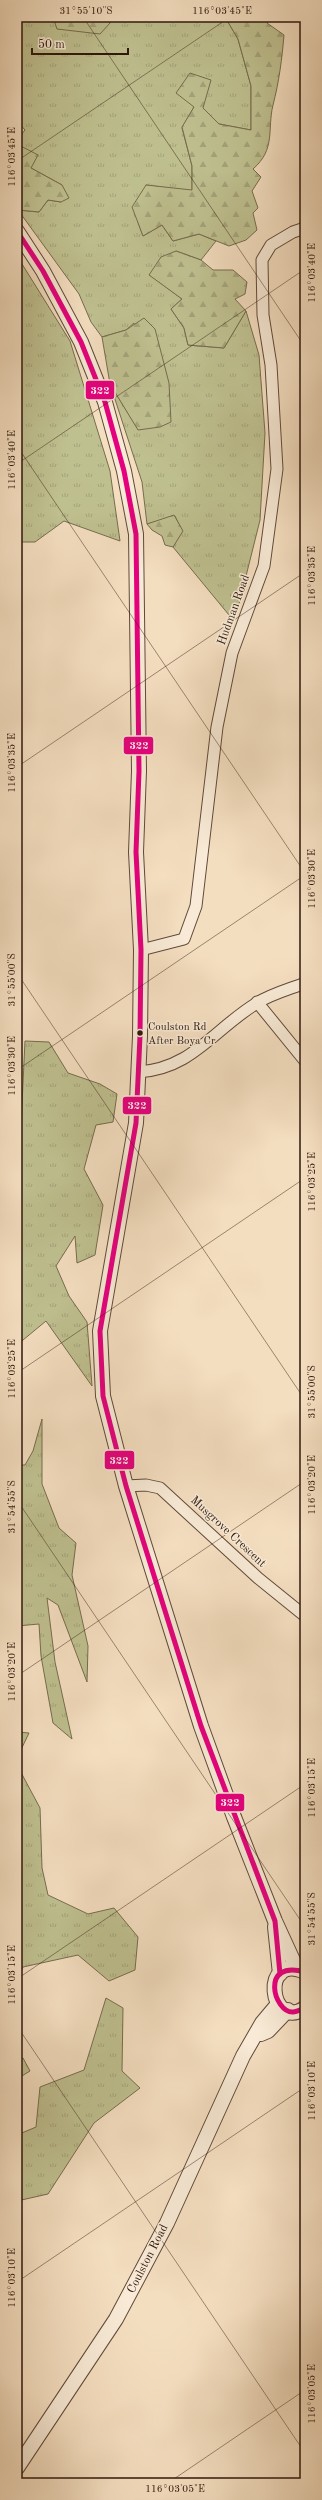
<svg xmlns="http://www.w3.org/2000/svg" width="322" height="2500" viewBox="0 0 322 2500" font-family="'Old Standard TT',serif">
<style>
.grass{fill:url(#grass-tufts);stroke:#766c4e}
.forest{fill:url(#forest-firs);stroke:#766c4e}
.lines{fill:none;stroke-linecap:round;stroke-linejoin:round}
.minor-casing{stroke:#604939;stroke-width:13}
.tertiary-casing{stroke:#604939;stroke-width:16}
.minor{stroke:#f8ead6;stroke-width:11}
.tertiary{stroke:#f8ead6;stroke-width:14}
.bus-1-casing{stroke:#f8ead6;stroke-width:8}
.bus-1{stroke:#e5007d;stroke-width:5}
.ticks{fill:none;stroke:#2e170c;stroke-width:1;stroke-opacity:0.45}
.bus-dot{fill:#2e170c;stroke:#f8ead6;stroke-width:1.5}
.labels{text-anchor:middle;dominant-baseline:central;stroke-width:3;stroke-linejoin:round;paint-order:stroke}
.bus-label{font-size:11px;fill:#2e170c;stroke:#f8ead6;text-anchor:start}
.street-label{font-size:12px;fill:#2e170c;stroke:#f8ead6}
.line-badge{stroke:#f8ead6;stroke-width:1.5}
.badge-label{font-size:11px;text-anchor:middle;font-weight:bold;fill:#fff}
.neatline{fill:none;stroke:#2e170c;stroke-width:1.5}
.ticks-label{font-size:10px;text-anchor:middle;fill:#2e170c}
</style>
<defs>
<pattern id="grass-tufts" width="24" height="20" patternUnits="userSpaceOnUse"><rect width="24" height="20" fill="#bfc090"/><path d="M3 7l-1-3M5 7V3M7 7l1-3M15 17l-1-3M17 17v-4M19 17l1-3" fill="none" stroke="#a4a47b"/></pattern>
<pattern id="forest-firs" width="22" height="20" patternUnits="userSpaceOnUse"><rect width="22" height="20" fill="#bfc090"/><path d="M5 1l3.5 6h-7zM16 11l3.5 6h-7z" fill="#a4a47b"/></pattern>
</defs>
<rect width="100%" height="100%" fill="#f4dec0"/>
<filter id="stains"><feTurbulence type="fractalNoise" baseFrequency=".005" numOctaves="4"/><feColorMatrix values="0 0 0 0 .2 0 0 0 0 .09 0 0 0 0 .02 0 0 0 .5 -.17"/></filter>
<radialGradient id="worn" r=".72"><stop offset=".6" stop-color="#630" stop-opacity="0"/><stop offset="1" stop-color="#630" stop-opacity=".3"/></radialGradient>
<!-- grass -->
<g class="grass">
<path d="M17,17H53L58,29L110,23L111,17H225L238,39L251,86V130L219,124L203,108L194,107L182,128L192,166V191L146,185L138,222L143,236L162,225L173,241L199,234L216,241L201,260L176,251L150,275L182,299L171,309L184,328L188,345L224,348L246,311L259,355L265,433L260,520L239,604L229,615L173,547L182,531L175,516L147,524L142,482L110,384L138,429L134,323L126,330L102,337L91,322L79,294L18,210L39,212L48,200L61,202L62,185L31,168L22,146L17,144V140L25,130L17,121Z"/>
<path d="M17,256L70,341L110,471L120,541L64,521L35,542H17Z"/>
<path d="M25,1041L49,1042L68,1073L100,1084L117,1094L113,1122L96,1125L84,1169L103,1205L95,1255L77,1263L75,1236L56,1266L69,1296L87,1322L92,1386L46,1321L17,1345V1172L19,1168Z"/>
<path d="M42,1419V1484L59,1528L76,1543L72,1575L88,1646L87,1682L58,1605L47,1598L55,1662L72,1739L53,1723L41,1656L39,1624L17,1626V1465H25L33,1451Z"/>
<path d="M17,1732L29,1733L17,1758Z"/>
<path d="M17,1765L40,1808L42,1868L48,1895L88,1914L114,1908L138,1937L135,1970L109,1981L78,1955L23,1967L17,1980Z"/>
<path d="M106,1998L123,2008L122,2071L140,2088L94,2123L48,2194L17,2201V2135L36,2127L40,2087L84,2070Z"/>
<path d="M17,2056L23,2058L30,2071L17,2079Z"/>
</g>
<!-- forest -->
<g class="forest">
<path d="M53,17H111L110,23L100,34L57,29Z"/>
<path d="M225,17H267V23L284,35C282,59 279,82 273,105C267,130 276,149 253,169L261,177L252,191L258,208L253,213L257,230L246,240L229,246L199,234L173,241L162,225L143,236L132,207L146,185L192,190V166L182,127L194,107L176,93L190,73L211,80L203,108L219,124L251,130V86L238,39Z"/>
<path d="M17,144L38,155L31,168L62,185L69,198L61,202L48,200L39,212L18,210Z"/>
<path d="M176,251L201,260L213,270H233L247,282L245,294L235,299L246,311L224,348L188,345L184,328L171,309L182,299L149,275L161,257Z"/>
<path d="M144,318L155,329L169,383L171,422L160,427L138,430L110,384L102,337L126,330Z"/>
<path d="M174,515L183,531L173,547L165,545L162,536L152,530L147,524Z"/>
</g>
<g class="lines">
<!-- minor casing -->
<g class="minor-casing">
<g id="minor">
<path d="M141,950L184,939L196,906L217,727L232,653L264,566L277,469L271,365L263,315L262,260L271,245L293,232L305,228"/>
<path d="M257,1002L305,1061"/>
<path d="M138,1072C192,1069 214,1029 257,1003C271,994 290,989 305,983"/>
<path d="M126,1486L146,1485L160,1488L258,1578L305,1616"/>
</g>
</g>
<!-- tertiary casing -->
<g class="tertiary-casing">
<g id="tertiary">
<path d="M17,231L43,271L81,342L105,402L124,471L136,534L139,771L136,852L141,950L140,1036L136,1123L100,1331L103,1396L126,1486L201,1726L234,1817L275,1921L297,1969"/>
<path d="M275,1927L280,1974"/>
<path d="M305,1972C260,1951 269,2032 305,2008"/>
<path d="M261,2034L268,2031L288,2010"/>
<path d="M17,2468L116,2319L167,2223L243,2056L262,2023L278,2004"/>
</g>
</g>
<!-- minor -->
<use href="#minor" class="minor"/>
<!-- tertiary -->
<use href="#tertiary" class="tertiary"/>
<!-- bus-1 casing -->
<g class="bus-1-casing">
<g id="bus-1">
<path d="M17,231L43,271L81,342L105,402L124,471L136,534L139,771L136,852L141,950L140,1036L136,1123L100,1331L103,1396L126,1486L201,1726L275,1921L280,1974"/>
<path d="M305,1972C259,1959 274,2013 293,2012C297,2012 302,2009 305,2008"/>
</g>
</g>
<!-- bus-1 -->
<use href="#bus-1" class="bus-1"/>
</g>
<!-- ticks -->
<path class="ticks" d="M83,17L305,347M17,161L230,17M17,446L305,873M17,464L305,269M17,767L305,572M17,973L305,1400M17,1070L305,875M17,1373L305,1178M17,1500L305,1927M17,1676L305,1481M17,1979L305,1784M17,2026L305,2453M17,2282L305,2087M168,2483L305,2390"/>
<!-- markers -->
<circle class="bus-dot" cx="140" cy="1033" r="3.5"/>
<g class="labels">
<!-- bus labels -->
<g class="bus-label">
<text x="148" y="1027">Coulston Rd<tspan x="148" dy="14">After Boya Cr</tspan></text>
</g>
<!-- street labels -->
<g class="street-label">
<text transform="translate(234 610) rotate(-70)">Hudman Road</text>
<text transform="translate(228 1532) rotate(43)">Musgrove Crescent</text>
<text transform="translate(148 2259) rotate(-63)">Coulston Road</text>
</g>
</g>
<g class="line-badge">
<rect x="85" y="380" width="30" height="20" rx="4" fill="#e5007d"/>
<rect x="123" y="736" width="31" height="19" rx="4" fill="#e5007d"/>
<rect x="122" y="1096" width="30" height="19" rx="4" fill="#e5007d"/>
<rect x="104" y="1450" width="31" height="20" rx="4" fill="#e5007d"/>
<rect x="215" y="1793" width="30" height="19" rx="4" fill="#e5007d"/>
</g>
<g class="badge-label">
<text x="100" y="394">322</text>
<text x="139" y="749">322</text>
<text x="137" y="1109">322</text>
<text x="119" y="1464">322</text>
<text x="230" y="1806">322</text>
</g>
<!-- margin -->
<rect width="322" height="2500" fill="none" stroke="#f4dec0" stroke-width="44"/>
<!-- scale -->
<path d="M32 48v6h96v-6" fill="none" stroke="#2e170c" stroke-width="2"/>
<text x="38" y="48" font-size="12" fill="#2e170c" stroke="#f8ead6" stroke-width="3" paint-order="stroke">50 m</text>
<rect x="22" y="22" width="278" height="2456" class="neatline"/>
<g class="ticks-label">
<text x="86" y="14">31°55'10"S</text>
<text x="222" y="14">116°03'45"E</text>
<text transform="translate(11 157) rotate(-90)" y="4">116°03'45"E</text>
<text transform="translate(311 273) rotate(-90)" y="4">116°03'40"E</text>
<text transform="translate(11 460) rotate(-90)" y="4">116°03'40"E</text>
<text transform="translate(311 576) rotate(-90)" y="4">116°03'35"E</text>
<text transform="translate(11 763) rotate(-90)" y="4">116°03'35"E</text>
<text transform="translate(311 879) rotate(-90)" y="4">116°03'30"E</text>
<text transform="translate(11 980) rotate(-90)" y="4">31°55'00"S</text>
<text transform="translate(11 1066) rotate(-90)" y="4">116°03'30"E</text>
<text transform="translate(311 1182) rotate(-90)" y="4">116°03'25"E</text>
<text transform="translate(11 1369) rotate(-90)" y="4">116°03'25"E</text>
<text transform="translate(311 1392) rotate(-90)" y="4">31°55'00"S</text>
<text transform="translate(311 1485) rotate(-90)" y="4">116°03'20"E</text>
<text transform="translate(11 1507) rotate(-90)" y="4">31°54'55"S</text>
<text transform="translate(11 1672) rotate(-90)" y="4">116°03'20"E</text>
<text transform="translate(311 1788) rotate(-90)" y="4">116°03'15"E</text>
<text transform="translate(311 1919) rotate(-90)" y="4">31°54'55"S</text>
<text transform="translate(11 1975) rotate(-90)" y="4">116°03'15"E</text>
<text transform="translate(311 2091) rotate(-90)" y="4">116°03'10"E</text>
<text transform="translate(11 2278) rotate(-90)" y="4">116°03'10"E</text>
<text transform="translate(311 2394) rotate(-90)" y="4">116°03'05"E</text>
<text x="175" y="2492">116°03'05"E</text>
</g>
<rect width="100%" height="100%" filter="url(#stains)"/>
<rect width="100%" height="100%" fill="url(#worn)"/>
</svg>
